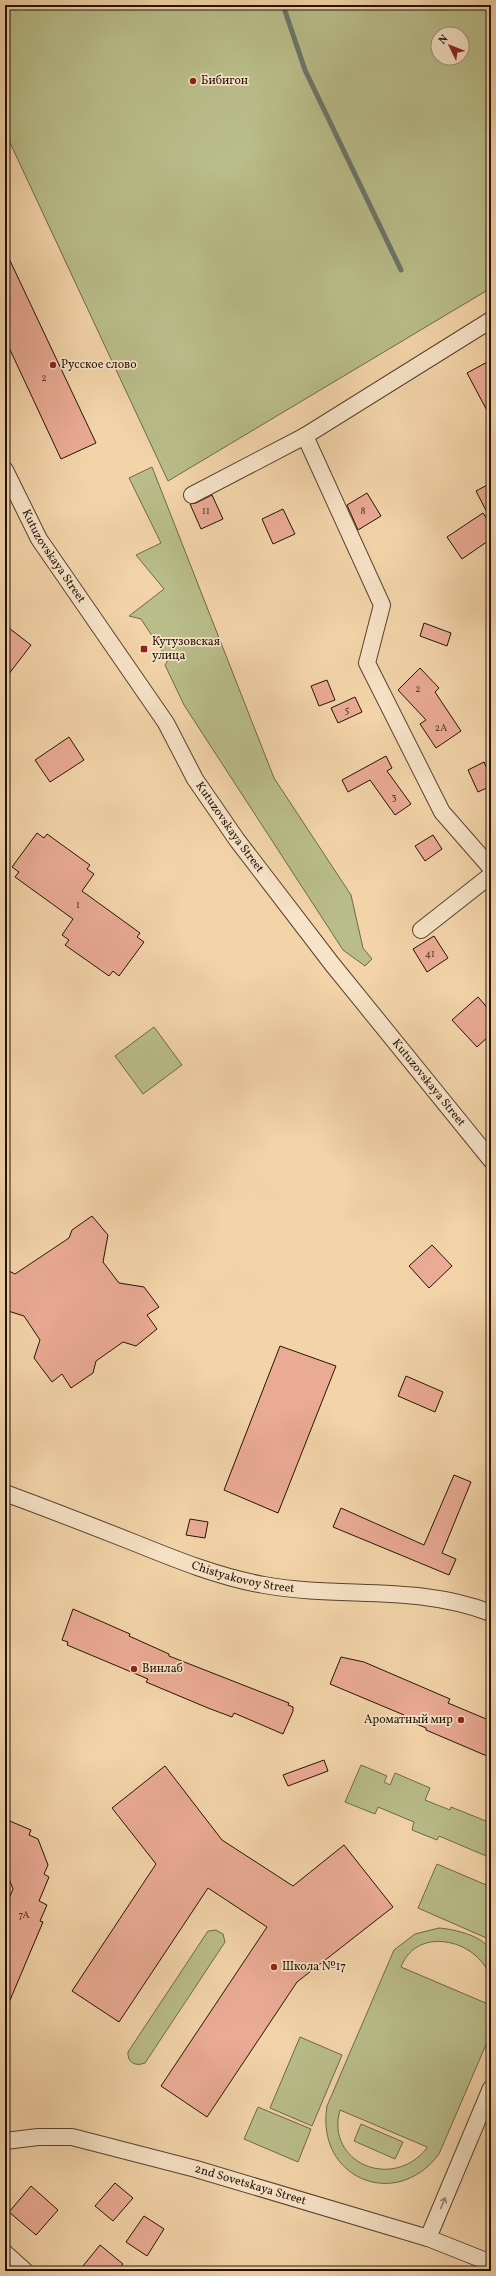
<svg xmlns="http://www.w3.org/2000/svg" width="496" height="2276" viewBox="0 0 496 2276" font-family="Vollkorn,serif">
<style>
.green{fill:#b9bd89;stroke:#6e6848;fill-rule:evenodd}
.lines{fill:none;stroke-linecap:round;stroke-linejoin:round}
.stream{stroke:#6b766a;stroke-width:5}
.building{fill:#eaab94;stroke:#241208}
.minor-casing{stroke:#584230;stroke-width:18}
.minor{stroke:#f7e3c7;stroke-width:16}
.oneway{stroke:#988571}
.poi-dot{fill:#8f2418;stroke:#f7e3c7;stroke-width:1.5}
.labels{text-anchor:middle;dominant-baseline:central;stroke-width:3.5;stroke-linejoin:round;paint-order:stroke}
.number-label{font-size:10px;fill:#56382b}
.poi-label{font-size:12px;fill:#241208;stroke:#f7e3c7;text-anchor:start}
.street-label{font-size:12px;fill:#241208;stroke:#f7e3c7}
</style>
<rect width="100%" height="100%" fill="#f3d4a9"/>
<filter id="stains"><feTurbulence type="fractalNoise" baseFrequency=".005" numOctaves="4"/><feColorMatrix values="0 0 0 0 .2 0 0 0 0 .09 0 0 0 0 .02 0 0 0 .5 -.17"/></filter>
<radialGradient id="worn" r=".72"><stop offset=".6" stop-color="#630" stop-opacity="0"/><stop offset="1" stop-color="#630" stop-opacity=".3"/></radialGradient>
<!-- green -->
<g class="green">
<path d="M5,5H491V288L168,481L5,132ZM438,34H462V58H438Z"/>
<path d="M152,467L274,778L351,895L363,948L372,959L365,966L343,950L184,705L165,665L168,660L141,619L129,616L164,589L136,555L161,543L129,478Z"/>
<path d="M154,1027L182,1065L143,1094L115,1056Z"/>
<path d="M361,1765L387,1776L384,1782L390,1785L395,1773L430,1788L425,1800L450,1810L451,1807L491,1823V1858L439,1836L437,1840L412,1830L414,1822L378,1807L375,1814L345,1802Z"/>
<path d="M437,1864L491,1887V1940L418,1908Z"/>
<path d="M439,1928C453,1929 486,1936 491,1952C493,1960 491,1972 491,1980C481,1940 417,1924 401,1967L488,2004L491,1999V2033L439,2154C396,2212 315,2178 327,2106L394,1950L415,1934ZM340,2110L427,2147V2148C392,2192 325,2162 340,2110Z"/>
<path d="M216,1930L223,1934L225,1942L145,2063C135,2067 127,2062 128,2052L208,1931Z"/>
<path d="M300,2037L342,2055L312,2126L270,2108Z"/>
<path d="M258,2107L311,2129L298,2162L244,2139Z"/>
<path d="M361,2124L403,2142L395,2159L354,2141Z"/>
</g>
<g class="lines">
<!-- stream -->
<path class="stream" d="M283,5L305,70L401,270"/>
</g>
<!-- building -->
<g class="building">
<path d="M5,250L96,443L61,459L5,339Z"/>
<path d="M491,360V418L467,373Z"/>
<path d="M491,483V520L476,491Z"/>
<path d="M367,493L381,516L358,530L347,505Z"/>
<path d="M212,495L223,519L201,529L190,504L196,503Z"/>
<path d="M283,509L295,534L273,544L262,519Z"/>
<path d="M483,513L491,525V539L462,559L447,537Z"/>
<path d="M424,623L451,633L447,646L420,636Z"/>
<path d="M5,625L31,645L5,679Z"/>
<path d="M420,668L439,688L435,692L461,731L436,748L420,724L426,720L398,690Z"/>
<path d="M327,680L335,700L319,706L311,686Z"/>
<path d="M355,697L362,712L338,723L331,708Z"/>
<path d="M69,737L84,760L50,782L35,760Z"/>
<path d="M386,756L392,768L387,771L411,804L395,815L370,780L348,792L342,780Z"/>
<path d="M484,762L491,778V786L478,792L468,770Z"/>
<path d="M37,833L44,838L47,834L90,865L87,869L94,874L82,891L140,933L137,937L144,942L119,976L113,971L109,976L65,945L69,940L62,935L73,919L15,877L19,872L12,867Z"/>
<path d="M433,835L442,849L425,861L415,846Z"/>
<path d="M434,936L448,958L427,972L413,949Z"/>
<path d="M478,997L491,1012V1034L477,1047L452,1020Z"/>
<path d="M92,1216L108,1235L103,1262L119,1283L144,1287L159,1307L147,1315L157,1329L136,1346L123,1342L96,1361L93,1373L71,1388L62,1374L52,1382L34,1358L40,1340L24,1316L5,1310V1269L15,1274L69,1238L72,1230Z"/>
<path d="M432,1245L452,1266L429,1288L409,1266Z"/>
<path d="M280,1346L336,1366L278,1513L224,1490Z"/>
<path d="M406,1376L443,1392L435,1412L398,1396Z"/>
<path d="M454,1475L471,1482L442,1553L456,1559L449,1575L333,1527L341,1508L424,1545Z"/>
<path d="M190,1519L208,1522L205,1538L186,1535Z"/>
<path d="M73,1609L130,1634L129,1636L169,1654V1656L289,1703L288,1705L293,1707V1711L283,1734L234,1713L232,1717L208,1708L146,1682L148,1679L67,1645L68,1642L62,1640Z"/>
<path d="M341,1657L364,1662L450,1699L448,1703L491,1721V1747L487,1756L426,1730V1728L402,1718L404,1715L330,1684Z"/>
<path d="M324,1760L328,1771L288,1786L283,1775Z"/>
<path d="M165,1766L222,1840L293,1886L344,1845L393,1907L297,1982L207,2117L161,2086L267,1927L208,1888L119,2022L72,1991L156,1864L112,1808Z"/>
<path d="M5,1819L31,1830L29,1835L38,1839L48,1865L44,1874L49,1877L39,1901L47,1905L40,1921L43,1922L5,2012V1908L13,1889L5,1869Z"/>
<path d="M115,2183L133,2198L113,2221L95,2206Z"/>
<path d="M31,2186L58,2210L36,2235L9,2212Z"/>
<path d="M144,2216L164,2229L147,2256L126,2242Z"/>
<path d="M100,2245L123,2264L117,2271H79Z"/>
</g>
<g class="lines">
<!-- minor casing -->
<g class="minor-casing">
<g id="minor">
<path d="M305,436L382,605L367,663L442,812L491,868"/>
<path id="s1" d="M5,470L39,539L166,723L195,779L237,840L332,964L491,1160"/>
<path d="M192,495L305,436L491,320"/>
<path d="M421,930L491,875"/>
<path id="s2" d="M5,1493C48,1509 92,1526 135,1543C177,1560 219,1577 264,1585C342,1599 416,1584 491,1613"/>
<path id="s3" d="M5,2141L38,2137H72L196,2169L428,2238L491,2263"/>
<path d="M428,2238L491,2088"/>
<path d="M5,2253L25,2271"/>
</g>
</g>
<!-- minor -->
<use href="#minor" class="minor"/>
</g>
<!-- one-way arrows -->
<defs><path id="oneway-shaft" d="M-6 0H5M1.5-3L5.5 0L1.5 3" fill="none" stroke-width="1.6" stroke-linecap="round" stroke-linejoin="round"/></defs>
<use class="oneway" href="#oneway-shaft" transform="translate(443 2203) rotate(-67)"/>
<!-- markers -->
<g class="poi-dot">
<circle cx="193" cy="81" r="4"/>
<circle cx="53" cy="365" r="4"/>
<rect x="140" y="645" width="8" height="8" rx="2"/>
<circle cx="134" cy="1669" r="4"/>
<circle cx="461" cy="1720" r="4"/>
<circle cx="274" cy="1967" r="4"/>
</g>
<g class="labels">
<!-- number labels -->
<g class="number-label">
<text x="44" y="378">2</text>
<text x="206" y="511">11</text>
<text x="363" y="511">8</text>
<text x="418" y="689">2</text>
<text x="347" y="710">5</text>
<text x="441" y="728">2А</text>
<text x="394" y="797">3</text>
<text x="78" y="905">1</text>
<text x="430" y="954">41</text>
<text x="24" y="1915">7А</text>
</g>
<!-- poi labels -->
<g class="poi-label">
<text x="201" y="81">Бибигон</text>
<text x="61" y="365">Русское слово</text>
<text x="152" y="642">Кутузовская<tspan x="152" dy="14">улица</tspan></text>
<text x="142" y="1669">Винлаб</text>
<text x="453" y="1720" text-anchor="end">Ароматный мир</text>
<text x="282" y="1967">Школа №17</text>
</g>
<!-- street labels -->
<g class="street-label">
<text stroke="none"><textPath href="#s1" startOffset="99">Kutuzovskaya Street</textPath></text>
<text stroke="none"><textPath href="#s1" startOffset="423">Kutuzovskaya Street</textPath></text>
<text stroke="none"><textPath href="#s1" startOffset="747">Kutuzovskaya Street</textPath></text>
<text stroke="none"><textPath href="#s2" startOffset="253">Chistyakovoy Street</textPath></text>
<text stroke="none"><textPath href="#s3" startOffset="252">2nd Sovetskaya Street</textPath></text>
</g>
</g>
<!-- margin -->
<rect width="496" height="2276" fill="none" stroke="#f3d4a9" stroke-width="20"/>
<rect x="6" y="6" width="484" height="2264" fill="none" stroke="#241208" stroke-width="2"/>
<rect x="10" y="10" width="476" height="2256" fill="none" stroke="#241208"/>
<!-- north arrow -->
<g transform="translate(450 46) rotate(313)"><circle r="19" fill="#f7e3c7" stroke="#a38f7b"/>
<path d="M0-3L7 15L0 10L-7 15Z" fill="#8f2418"/>
<text y="-6" font-size="11" font-weight="bold" text-anchor="middle" fill="#241208">N</text>
</g>
<rect width="100%" height="100%" filter="url(#stains)"/>
<rect width="100%" height="100%" fill="url(#worn)"/>
</svg>
